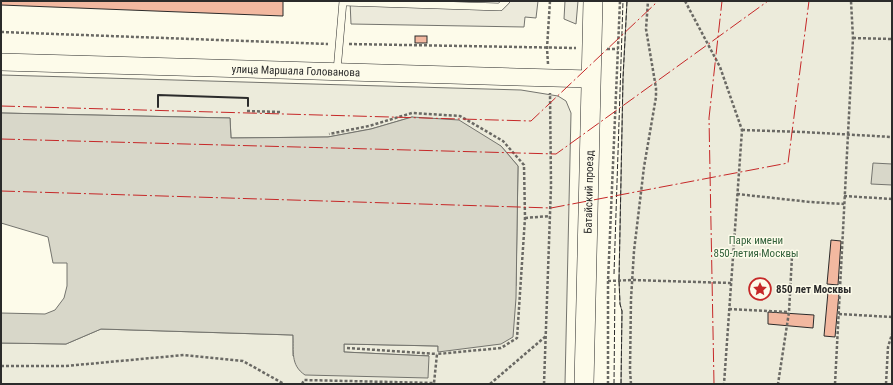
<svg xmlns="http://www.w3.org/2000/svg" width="893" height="385" viewBox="0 0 893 385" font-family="'Roboto Condensed',sans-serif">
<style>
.green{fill:#ecebdb;stroke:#74746e}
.parking{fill:#eceadb;stroke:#74746e}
.water{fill:#d8d7c9;stroke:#74746e}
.building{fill:#f2b8a0;stroke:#2b2b2b}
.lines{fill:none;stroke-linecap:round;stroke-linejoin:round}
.service-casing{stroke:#2b2b2b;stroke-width:8}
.tertiary-casing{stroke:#2b2b2b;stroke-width:18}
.secondary-casing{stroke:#2b2b2b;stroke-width:20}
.path{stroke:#6a6964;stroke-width:2.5;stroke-dasharray:3 2;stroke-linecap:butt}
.service{stroke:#fdfbea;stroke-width:7}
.tertiary{stroke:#fdfbea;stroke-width:17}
.secondary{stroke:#fdfbea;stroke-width:19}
.fence{stroke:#2b2b2b;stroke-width:1;stroke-dasharray:5 2;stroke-linecap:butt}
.wall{stroke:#2b2b2b;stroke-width:2}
.power{stroke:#c62828;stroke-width:1;stroke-dasharray:14 3 2 3;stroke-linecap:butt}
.labels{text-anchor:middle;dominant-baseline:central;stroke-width:3;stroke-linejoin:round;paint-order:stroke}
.street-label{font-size:11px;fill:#2b2b2b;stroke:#fdfbea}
.park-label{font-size:11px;fill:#34623c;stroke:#fdfbea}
.poi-label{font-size:11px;font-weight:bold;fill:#2b2b2b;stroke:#fdfbea;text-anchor:start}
</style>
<rect width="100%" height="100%" fill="#fdfbea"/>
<!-- green -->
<g class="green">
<path d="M627,1H892V384H621L622,311L620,304L619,280L623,78Z"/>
<path d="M1,75L521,90L558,96L566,101L571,113L565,384H1V343L66,344L101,329L293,335V356H429L344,352V344L438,346V351L516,286L518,166L501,146L412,117L371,129L328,137L231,138L230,118L1,113Z"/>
</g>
<!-- parking -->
<g class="parking">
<path d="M350,1H538L536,18L525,17L524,27L351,24Z"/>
<path d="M565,1H578L576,24L564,19Z"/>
</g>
<!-- water -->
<g class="water">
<path d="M1,113L230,118L231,138L328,137L371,129L412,117L459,120L501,146L518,166L516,298L513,337L501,344L438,352V346L344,344V352L429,356L428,378L305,375C290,365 294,351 293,335L101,329L66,344L1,343V313L45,314L55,310L64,298L67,286V263H53L48,237L1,223Z"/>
<path d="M873,163L892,164V185L871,184Z"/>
</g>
<!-- building -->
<g class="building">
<path d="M1,1H283V16L1,5Z"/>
<rect x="415" y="36" width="12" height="7"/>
<path d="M831,240L841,241L838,285L827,284Z"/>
<path d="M828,292L839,293L835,337L824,336Z"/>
<path d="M768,312L814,315L813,328L768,324Z"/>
</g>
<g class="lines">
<!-- service casing -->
<g class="service-casing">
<g id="service">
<path d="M344,2L500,7L506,1"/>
<path d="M337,71L343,1"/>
</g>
</g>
<!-- tertiary casing -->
<g class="tertiary-casing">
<g id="tertiary">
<path id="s1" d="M1,62L590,79"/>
</g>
</g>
<!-- secondary casing -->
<g class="secondary-casing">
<g id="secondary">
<path id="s2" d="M584,384L593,1"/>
</g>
</g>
<!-- path -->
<g class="path">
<path d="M685,1L720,67L742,130L724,384"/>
<path d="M1,32L328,44"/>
<path d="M853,38L892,39"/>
<path d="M349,44L576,48"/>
<path d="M607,49H618"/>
<path d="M548,64L547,48L550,1"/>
<path d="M247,111L280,112"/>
<path d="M742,130L803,132L892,137"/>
<path d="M737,194L810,202L844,204"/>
<path d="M844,196L892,199"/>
<path d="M525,218L550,216"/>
<path d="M734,253L792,256L789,312L778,384"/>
<path d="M608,281L632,280L731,283"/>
<path d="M729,309L789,312"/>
<path d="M839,314L892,317"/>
<path d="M347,348L437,354"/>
<path d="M1,366H66L184,355L243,361L284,384"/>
<path d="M302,384L304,380L434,383L437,354L501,348L517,338L525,218L524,165L503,141L460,116L412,113L369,126L329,134"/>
<path d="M490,384L546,336"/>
<path d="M544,384L551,186L550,93"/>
<path d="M608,384V281L620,1"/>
<path d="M631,384L630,370L631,299L634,251L644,167L656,97V88L646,29L648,1"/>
<path d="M835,384L853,38L851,1"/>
<path d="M886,384L888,347L892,334"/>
</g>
<!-- service -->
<use href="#service" class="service"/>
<!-- tertiary -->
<use href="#tertiary" class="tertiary"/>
<!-- secondary -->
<use href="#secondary" class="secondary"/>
<!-- fence -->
<g class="fence">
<path d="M614,274L623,1"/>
<path d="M614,384L615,284"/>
<path d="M621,384L622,311L620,304L619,280L623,78L627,1"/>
</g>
<!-- wall -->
<path class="wall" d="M158,107V95L248,98V106"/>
<!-- power -->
<g class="power">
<path d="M1,106L531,121L655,4V1"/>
<path d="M1,139L556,154L768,1"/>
<path d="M1,191L551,208L788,163L809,1"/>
<path d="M714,384L709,118L722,1"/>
</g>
</g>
<!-- icons -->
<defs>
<g id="sight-ring" transform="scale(1.15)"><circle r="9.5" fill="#fdfbea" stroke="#c62828" stroke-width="1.5"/><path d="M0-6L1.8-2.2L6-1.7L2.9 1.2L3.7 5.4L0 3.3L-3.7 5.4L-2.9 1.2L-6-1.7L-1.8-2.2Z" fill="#c62828"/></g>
</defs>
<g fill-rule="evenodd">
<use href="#sight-ring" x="760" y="289"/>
</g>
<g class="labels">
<!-- street labels -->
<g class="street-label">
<text stroke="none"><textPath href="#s1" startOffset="295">улица Маршала Голованова</textPath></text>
<text stroke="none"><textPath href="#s2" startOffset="192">Батайский проезд</textPath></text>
</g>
<!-- park labels -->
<g class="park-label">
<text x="756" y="240">Парк имени<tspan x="756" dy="13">850-летия Москвы</tspan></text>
</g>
<!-- poi labels -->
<g class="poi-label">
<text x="776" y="289">850 лет Москвы</text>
</g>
</g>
<!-- border -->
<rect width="893" height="385" fill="none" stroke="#2b2b2b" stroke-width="4"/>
</svg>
